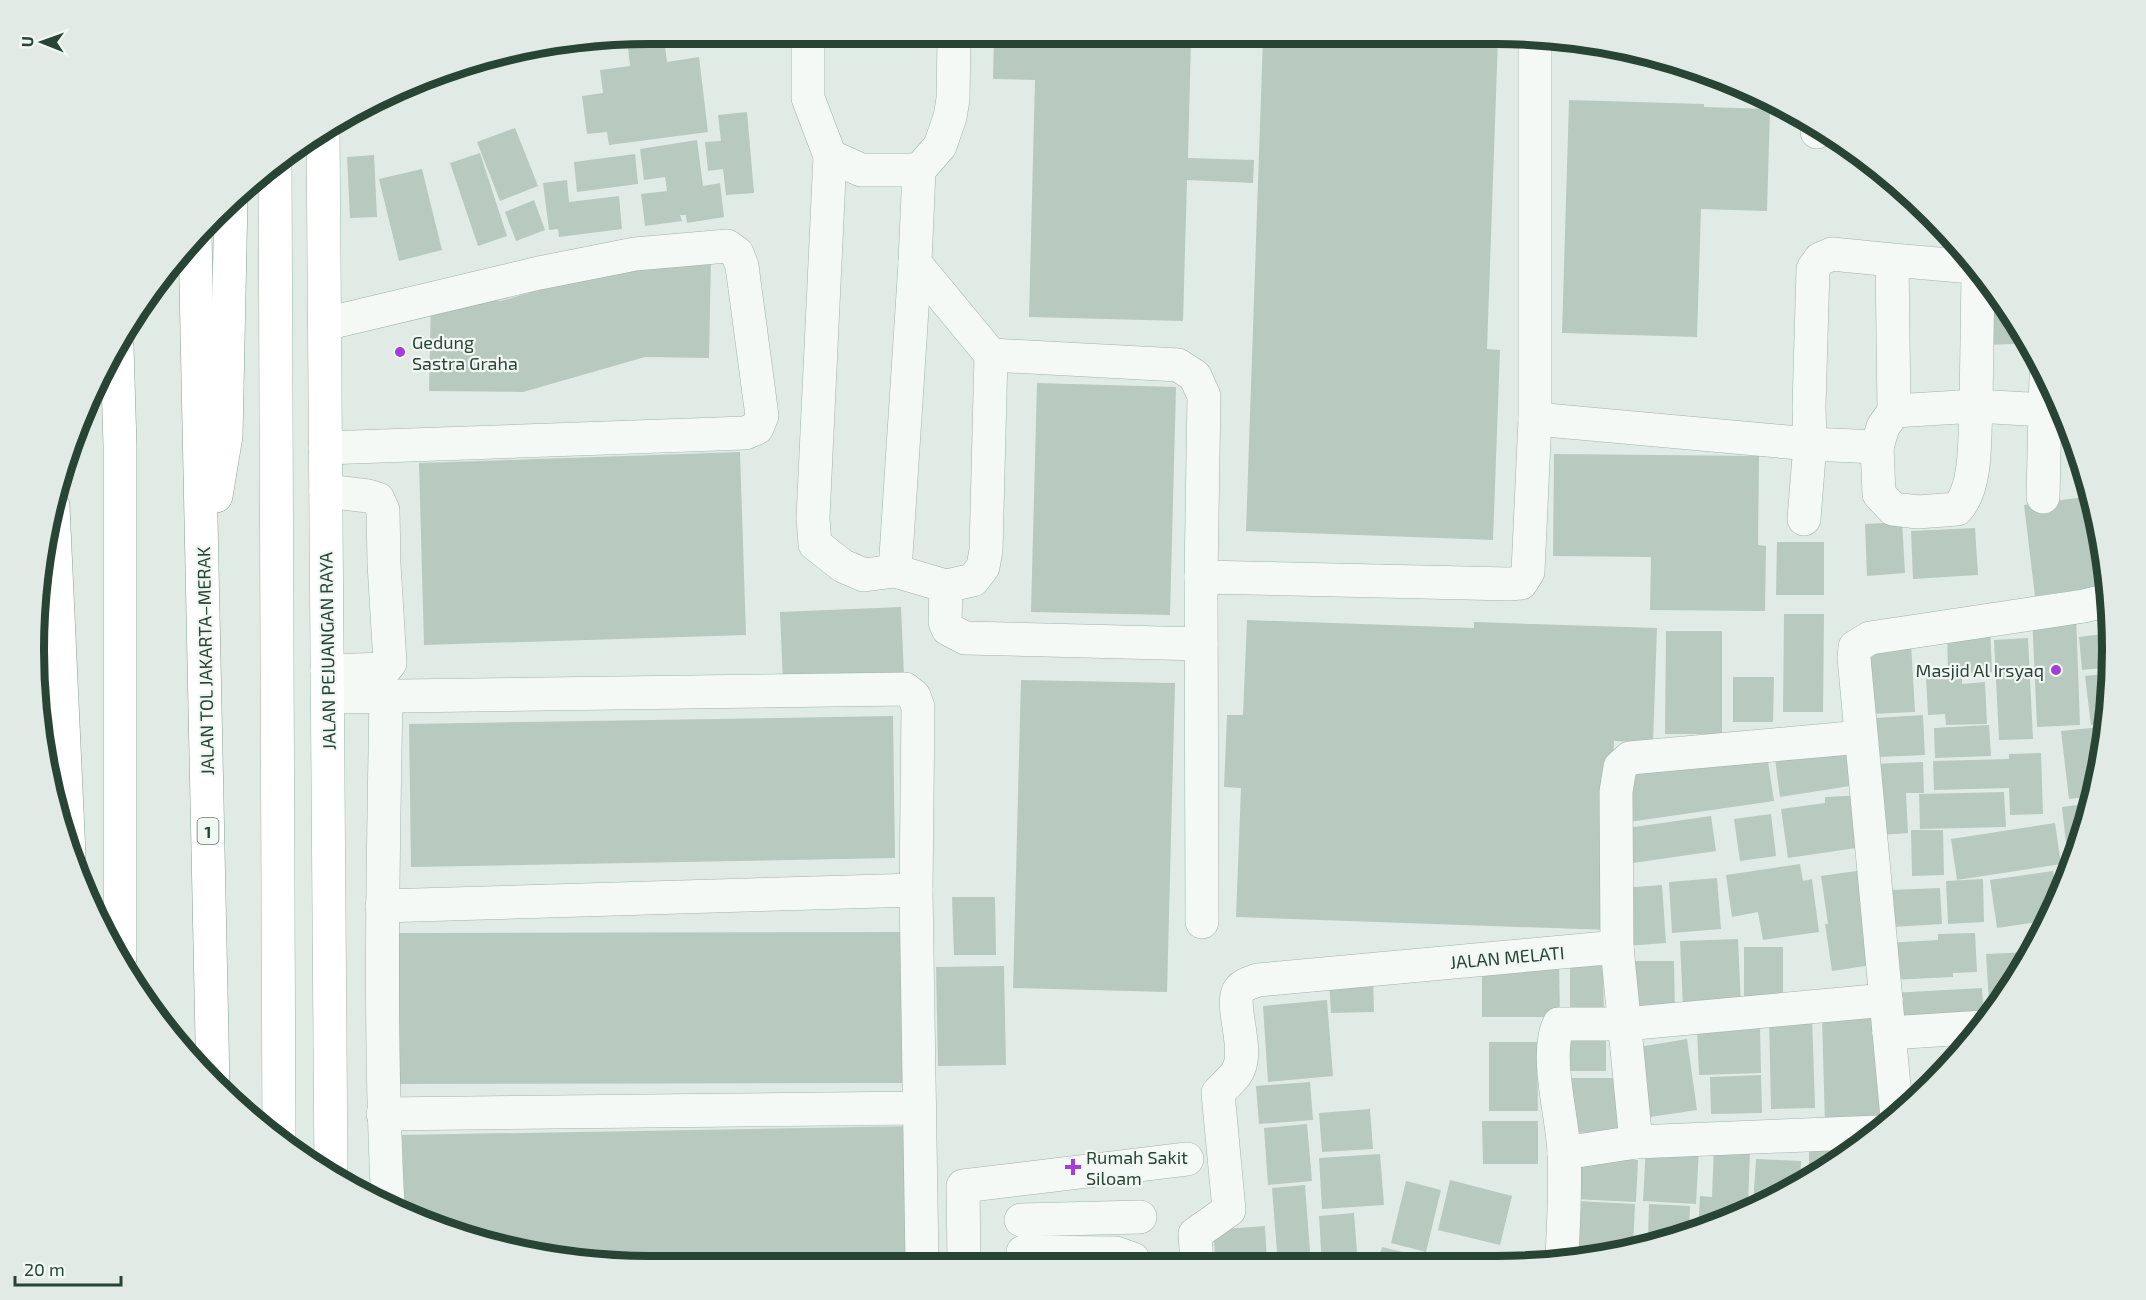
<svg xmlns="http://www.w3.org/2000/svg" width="2146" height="1300" viewBox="0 0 2146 1300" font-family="'Exo 2',sans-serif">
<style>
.building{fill:#b8c9bf}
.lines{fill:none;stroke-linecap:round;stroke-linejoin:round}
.minor-casing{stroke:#a2b2a9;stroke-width:34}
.major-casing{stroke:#9fb7aa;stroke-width:34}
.highway-casing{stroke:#87a393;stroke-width:34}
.minor{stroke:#f4f9f6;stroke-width:33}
.major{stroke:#fff;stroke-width:33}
.highway{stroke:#fff;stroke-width:33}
.poi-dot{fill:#a73dd8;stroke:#f1f8f4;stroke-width:2}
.labels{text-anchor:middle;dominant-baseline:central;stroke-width:4.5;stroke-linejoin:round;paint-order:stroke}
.shield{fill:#f1f8f4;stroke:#647a6e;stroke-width:1.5}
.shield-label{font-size:16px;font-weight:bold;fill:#284435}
.poi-label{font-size:18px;fill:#284435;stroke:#f1f8f4;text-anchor:start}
.street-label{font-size:18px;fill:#284435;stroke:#f1f8f4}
.rim{fill:none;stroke:#284435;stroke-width:8}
</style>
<rect width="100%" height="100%" fill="#e1ebe5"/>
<!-- building -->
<g class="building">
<path d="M627,38H664L667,62L699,57L708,132L609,145L607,132L587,134L582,96L603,93L600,70L630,66Z"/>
<path d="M994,38H1191L1188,158L1254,160L1253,183L1187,180L1183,321L1029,317L1035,80L993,79Z"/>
<path d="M1263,38H1498L1487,349L1500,350L1493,540L1246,531Z"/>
<path d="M1569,100L1704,104V107L1770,109L1767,211L1701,209L1697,337L1562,333Z"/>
<path d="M747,112L754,193L726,195L723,169L708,171L705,142L721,141L718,115Z"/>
<path d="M515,128L538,186L500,201L477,142Z"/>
<path d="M697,140L703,186L720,183L724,217L687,223L686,215H680L682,221L645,226L641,194L667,191L665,177L644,180L640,149Z"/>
<path d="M480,153L507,236L478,246L450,163Z"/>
<path d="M635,154L638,184L577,192L574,162Z"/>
<path d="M374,155L377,217L350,218L347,157Z"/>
<path d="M422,169L442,250L399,261L379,179Z"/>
<path d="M567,180L569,202L619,196L622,229L559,237L558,229L549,230L543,183Z"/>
<path d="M534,200L545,230L516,241L505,212Z"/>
<path d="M711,257L709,358L645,357L523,392L429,391L431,299L501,301L619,266Z"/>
<path d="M1985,278L2014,318V344L1986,345Z"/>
<path d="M1037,383L1176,387L1170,615L1031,612Z"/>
<path d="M740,452L746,635L424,645L419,463Z"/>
<path d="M1554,454L1759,456L1758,545L1766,546L1765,611L1650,610L1651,557L1553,556Z"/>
<path d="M2091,496L2108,569V586L2035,596L2024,505Z"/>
<path d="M1902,522L1905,573L1867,576L1865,524Z"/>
<path d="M1975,528L1978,575L1913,579L1911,531Z"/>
<path d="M1777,542H1824V595H1776Z"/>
<path d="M901,607L904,677L783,682L780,612Z"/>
<path d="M1784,614H1824L1823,712H1783Z"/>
<path d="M2076,614L2080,725L2037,727L2032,615Z"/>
<path d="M1247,620L1474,628V622L1657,628L1653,743L1614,741L1607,930L1236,917L1241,788L1224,787L1227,715H1243Z"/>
<path d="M1990,626L1992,672L1948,674L1947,628Z"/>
<path d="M1666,631H1722V734H1665Z"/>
<path d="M2110,633L2111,667L2082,670L2079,637Z"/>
<path d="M2028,638L2033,739L1999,740L1994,640Z"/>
<path d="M1911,643L1915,712L1870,714L1867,646Z"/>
<path d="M2111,673L2112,690L2106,723L2091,725L2085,676Z"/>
<path d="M1962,675V684L1985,682L1987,724L1946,725L1945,714L1928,715L1926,677Z"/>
<path d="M1733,677H1774L1773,722H1733Z"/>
<path d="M1021,680L1175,683L1167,992L1013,988Z"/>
<path d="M1923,715L1925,755L1877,757L1875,718Z"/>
<path d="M893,716L895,858L411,867L409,724Z"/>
<path d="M1989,725L1991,756L1935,758L1934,728Z"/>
<path d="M2101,727L2103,744L2094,796L2069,799L2061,731Z"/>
<path d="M1844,741L1850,786L1780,797L1774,751Z"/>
<path d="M1766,748L1774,801L1629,822L1622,769Z"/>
<path d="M2041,753L2043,814L2010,815L2009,788L1934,790L1933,761L2009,759V754Z"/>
<path d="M1923,762L1924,793H1906L1908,833L1880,835L1871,764Z"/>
<path d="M2004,792L2006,827L1920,829L1919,794Z"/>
<path d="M1865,795L1863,847L1788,858L1781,809L1825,803V797Z"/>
<path d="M2093,803L2092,809L2069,871L2062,807Z"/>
<path d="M1771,814L1776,856L1740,861L1734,819Z"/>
<path d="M1711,816L1716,851L1626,864L1620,829Z"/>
<path d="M2055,823L2061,864L1957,880L1951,839Z"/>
<path d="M1911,830H1943L1944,875L1912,876Z"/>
<path d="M1800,864L1803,881L1812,879L1819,932L1763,940L1758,912L1732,917L1726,875Z"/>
<path d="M1863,870L1872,965L1832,971L1825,924H1828L1821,876Z"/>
<path d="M2053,871L2058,901L2050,920L1997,928L1990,880Z"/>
<path d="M1717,878L1721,929L1672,933L1669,882Z"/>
<path d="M1983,879L1984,922L1948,924L1946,881Z"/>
<path d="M1662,885L1666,943L1626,946L1622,888Z"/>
<path d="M1940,888L1942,924L1892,927L1890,890Z"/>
<path d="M952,897H995L996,955H954Z"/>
<path d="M905,932V1083L393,1084V933Z"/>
<path d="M1975,933L1977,972L1953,973V977L1889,980L1886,943L1938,940V934Z"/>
<path d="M1738,939L1741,1006L1683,1008L1680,941Z"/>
<path d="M1744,947H1783V996L1744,997Z"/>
<path d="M2031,952L1990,1019L1986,954Z"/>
<path d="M1628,961H1674L1675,1015L1628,1016Z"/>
<path d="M1004,966L1006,1065L938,1066L936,967Z"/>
<path d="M1482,966H1559L1560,1017H1482Z"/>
<path d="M1570,966H1603L1604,1015H1570Z"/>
<path d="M1373,977L1374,1012L1331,1013L1329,978Z"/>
<path d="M1982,988L1984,1021L1893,1026L1891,993Z"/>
<path d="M1327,1000L1333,1076L1268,1082L1263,1006Z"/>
<path d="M1812,1015L1815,1108L1771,1109L1769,1017Z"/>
<path d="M1876,1015L1880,1123L1825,1125L1822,1017Z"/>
<path d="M1760,1026L1761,1073L1699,1075L1697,1028Z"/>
<path d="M1606,1029V1071H1562L1561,1030Z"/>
<path d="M1687,1039L1697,1110L1650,1117L1639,1047Z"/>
<path d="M1489,1042H1537L1538,1111H1489Z"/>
<path d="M1761,1075L1762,1113L1711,1114L1710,1077Z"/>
<path d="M1568,1078H1618V1132L1568,1133Z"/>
<path d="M1310,1082L1313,1120L1259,1124L1256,1086Z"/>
<path d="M1370,1109L1373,1149L1322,1152L1319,1113Z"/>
<path d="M1482,1121H1538V1164H1483Z"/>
<path d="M1307,1124L1312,1181L1268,1185L1264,1128Z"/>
<path d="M918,1126L919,1263L570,1262L414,1220L404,1214L402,1135Z"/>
<path d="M1809,1140L1856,1148L1809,1181Z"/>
<path d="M1646,1146L1699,1148L1696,1204L1643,1201Z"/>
<path d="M1714,1147L1750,1149L1748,1207L1731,1206V1218L1698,1232L1700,1196L1712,1197Z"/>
<path d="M1380,1154L1384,1205L1322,1209L1319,1158Z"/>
<path d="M1576,1158L1638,1160L1636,1202L1574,1199Z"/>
<path d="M1756,1159L1801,1161L1800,1186L1757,1206H1753Z"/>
<path d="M1450,1180L1512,1196L1500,1245L1438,1230Z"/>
<path d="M1406,1181L1441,1190L1426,1252L1391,1243Z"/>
<path d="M1305,1185L1311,1265H1278L1272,1188Z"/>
<path d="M1577,1201L1635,1204L1633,1247L1622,1249L1575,1246Z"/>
<path d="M1649,1204L1690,1206L1689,1235L1672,1239L1648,1238Z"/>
<path d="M1354,1213L1358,1265H1322L1319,1216Z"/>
<path d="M1265,1226L1267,1265L1216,1264L1213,1230Z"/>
<path d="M1382,1247L1440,1261L1439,1265H1377Z"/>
<path d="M1572,1251L1599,1252V1253L1571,1259Z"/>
</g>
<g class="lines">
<!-- minor casing -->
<g class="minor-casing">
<g id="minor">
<path d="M808,38V98L830,156L861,170H919"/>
<path d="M1817,132L1818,129"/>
<path d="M830,156L813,518L815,544L843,566L864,575L895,571L946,586L973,580L983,567L986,550L991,355L915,263L919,170L940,146L950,117L953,99L954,38"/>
<path d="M1892,260L1832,254L1820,259L1813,269L1809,406L1810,444L1877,447L1883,427L1894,411L1892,260L1972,267L1978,274L1976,406L2045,410L2046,376"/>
<path d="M325,324L539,273L635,254L727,246L737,253L742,266L762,416L757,428L745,433L325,448"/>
<path d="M991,355L1178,365L1195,376L1204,396L1201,577L1202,922"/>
<path d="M1535,419L1810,444L1804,519"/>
<path d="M1877,447L1879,494L1893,509L1918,512L1957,509C1978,487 1974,436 1976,406L1894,411"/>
<path d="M326,491L368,496L378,499L383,510L384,564L390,663L385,669L327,671"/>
<path d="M2043,497L2045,410"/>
<path d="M895,571L915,263"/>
<path d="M1201,577L1509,584L1521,583L1528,572L1535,419V38"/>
<path d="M946,586L945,622L948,629L965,638L1201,644"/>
<path d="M328,697L905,689L914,696L918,707L916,890L922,1263"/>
<path d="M386,697C383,867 379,1036 388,1205"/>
<path d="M382,906L916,890"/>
<path d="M1889,1033L1984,1027"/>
<path d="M383,1114L918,1108"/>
<path d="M1897,1118L1854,658L1855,647L1870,638L2084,606L2109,600"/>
<path d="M1636,1142L1617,947L1616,792L1620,767L1630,758L1861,737"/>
<path d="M1564,1153L1636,1142L1878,1132"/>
<path d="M1021,1220L1140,1217"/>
<path d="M1023,1252L1116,1253L1133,1259L1135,1264"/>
<path d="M1562,1261C1563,1225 1566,1189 1564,1153C1563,1118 1544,1055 1559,1024H1625L1886,1000"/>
<path d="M964,1263L963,1186L1187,1159"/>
<path d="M1197,1264L1195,1234L1229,1210L1218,1093C1224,1086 1236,1077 1239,1068C1248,1047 1231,1008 1238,992C1242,984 1251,983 1258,980L1617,947"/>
</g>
</g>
<!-- major casing -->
<g class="major-casing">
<g id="major">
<path d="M323,130L331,1172"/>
<path d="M275,160L279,1142"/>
</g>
</g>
<!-- highway casing -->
<g class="highway-casing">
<g id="highway">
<path d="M195,236L213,1085"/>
<path d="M117,347L120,446V958"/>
<path d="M216,496L226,436L231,198"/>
<path d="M53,506L69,855"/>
</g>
</g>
<!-- minor -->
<use href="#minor" class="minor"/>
<!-- major -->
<use href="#major" class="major"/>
<!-- highway -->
<use href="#highway" class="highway"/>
</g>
<!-- markers -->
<g class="poi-dot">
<circle cx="400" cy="352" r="6"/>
<circle cx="2056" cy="670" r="6"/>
<path d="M1070 1158h6v6h6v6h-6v6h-6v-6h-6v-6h6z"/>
</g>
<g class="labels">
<!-- shield labels -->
<rect class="shield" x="197.5" y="818" width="21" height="26" rx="4.5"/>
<g class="shield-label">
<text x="208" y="831">1</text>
</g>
<!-- poi labels -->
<g class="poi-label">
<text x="412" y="342">Gedung<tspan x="412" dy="21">Sastra Graha</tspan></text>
<text x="2044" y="670" text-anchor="end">Masjid Al Irsyaq</text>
<text x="1086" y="1157">Rumah Sakit<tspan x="1086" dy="21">Siloam</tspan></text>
</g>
<!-- street labels -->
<g class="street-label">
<text transform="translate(327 651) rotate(-91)">JALAN PEJUANGAN RAYA</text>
<text transform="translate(205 661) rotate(-91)">JALAN TOL JAKARTA–MERAK</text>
<text transform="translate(1507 957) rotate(-5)">JALAN MELATI</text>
</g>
</g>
<!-- crop -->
<path d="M0 0H2146V1300H0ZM650 44H1496A606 606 0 0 1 2102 650V650A606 606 0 0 1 1496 1256H650A606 606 0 0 1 44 650V650A606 606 0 0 1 650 44Z" fill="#e1eae5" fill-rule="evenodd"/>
<path class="rim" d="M650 44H1496A606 606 0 0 1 2102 650V650A606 606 0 0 1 1496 1256H650A606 606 0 0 1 44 650V650A606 606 0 0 1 650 44Z"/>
<!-- north arrow -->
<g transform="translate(42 42) rotate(271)" stroke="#f1f8f4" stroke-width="4.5" paint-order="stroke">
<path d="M0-4.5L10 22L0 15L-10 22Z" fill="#284435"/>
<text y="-9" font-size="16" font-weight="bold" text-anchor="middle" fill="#284435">U</text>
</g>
<!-- scale -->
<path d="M15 1276v9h106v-9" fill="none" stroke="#284435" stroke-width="3"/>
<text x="24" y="1276" font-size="18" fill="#284435" stroke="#f1f8f4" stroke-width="4.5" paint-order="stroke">20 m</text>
</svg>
